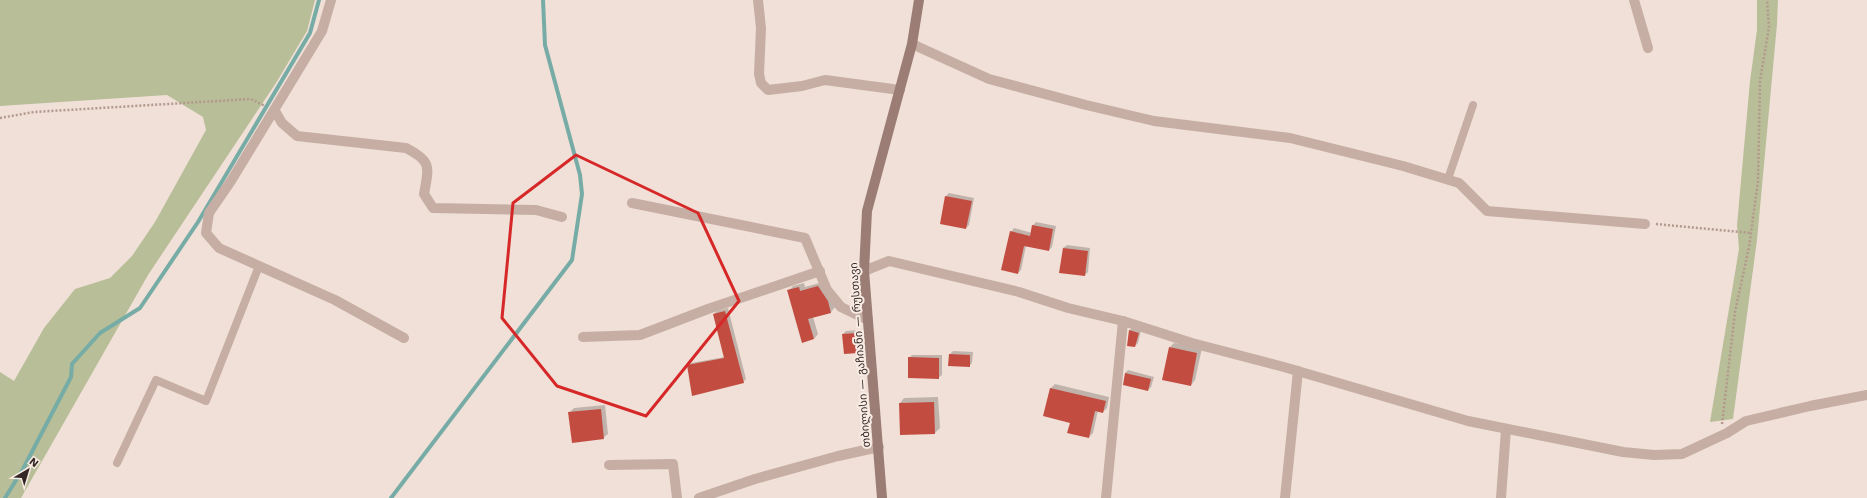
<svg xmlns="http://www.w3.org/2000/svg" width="1867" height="498" viewBox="0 0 1867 498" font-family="'Work Sans','Noto Sans Georgian',sans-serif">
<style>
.green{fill:#b8be98}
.shadow{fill:#0003}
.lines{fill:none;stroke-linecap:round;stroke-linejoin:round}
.stream{stroke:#77aca6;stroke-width:4}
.building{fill:#c34c41}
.path{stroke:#b3988e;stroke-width:2.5;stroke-dasharray:2 2;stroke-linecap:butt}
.service{stroke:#c7aea4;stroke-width:8}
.minor{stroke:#c7aea4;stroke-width:10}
.secondary{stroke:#9b7d75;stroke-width:10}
.marked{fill:none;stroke:#d62828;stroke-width:3;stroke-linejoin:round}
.labels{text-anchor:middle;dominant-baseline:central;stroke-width:4;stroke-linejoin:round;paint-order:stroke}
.street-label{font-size:11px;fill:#332725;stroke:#f8ebe3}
</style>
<rect width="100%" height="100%" fill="#f0e0d7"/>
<!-- green -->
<g class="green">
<path d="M0,0H315L307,31L276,83L148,275L21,498H0V372L14,381L44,328L75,289L110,278L132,256L155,222L206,130L203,117L167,95L0,106Z"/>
<path d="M1757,0H1778L1777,24L1757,240L1733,419L1710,422L1739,249L1737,225L1750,81L1757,30Z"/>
</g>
<!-- shadow -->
<g class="shadow">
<path d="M949,193L974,198L969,225L966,228L946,196Z"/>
<path d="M1036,222L1056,226L1052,247L1049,250L1026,246L1021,270L1018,273L1011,232L1014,228L1032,233L1033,225Z"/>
<path d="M1067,245L1090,248L1088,272L1085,275L1061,272L1063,248Z"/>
<path d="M823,282L835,307L831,312L813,317L818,334L814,339L788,291L793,286L804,283L805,287Z"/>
<path d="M728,308L746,379L743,382L688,366L691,363L725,357L714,314L717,311Z"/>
<path d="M1133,327L1141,330L1138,343L1135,346L1128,345L1130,330Z"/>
<path d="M860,330L862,349L859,352L843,334L846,331Z"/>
<path d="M1174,343L1202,348L1195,380L1191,385L1170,347Z"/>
<path d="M953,351L973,352L972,363L969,366L950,354Z"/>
<path d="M912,355H942V375L938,378L909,358Z"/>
<path d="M1128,370L1154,377L1151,387L1148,390L1125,373Z"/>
<path d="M1055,384L1109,397L1107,408L1103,412L1098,410L1093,433L1089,437L1071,422L1044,415L1051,388Z"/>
<path d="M938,397L940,428L935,433L901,434L900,403L904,398Z"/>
<path d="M605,405L608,434L603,438L569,413L574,408Z"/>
</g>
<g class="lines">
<!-- stream -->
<g class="stream">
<path d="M5,498L23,469L71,377L72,364L100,333L140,308L198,222L310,33L319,0"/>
<path d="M391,498L572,260L582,194L580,175L545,45L543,0"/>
</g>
</g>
<!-- building -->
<g class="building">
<path d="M945,196L972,201L966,229L940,224Z"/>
<path d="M1032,225L1053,229L1049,251L1024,246L1018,274L1001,270L1010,231L1030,236Z"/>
<path d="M1063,248L1088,251L1085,276L1059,273Z"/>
<path d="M818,286L828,301L831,313L808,319L814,339L802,343L787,290L799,287L800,291Z"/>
<path d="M725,311L744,383L692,396L687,365L724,358L713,314Z"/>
<path d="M1129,330L1139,333L1135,347L1127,346Z"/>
<path d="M858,333L859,353L844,354L842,334Z"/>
<path d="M1169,347L1197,353L1191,386L1162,380Z"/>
<path d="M949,354L970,355V367L948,366Z"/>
<path d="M908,357L939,358V379L908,378Z"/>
<path d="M1125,373L1151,379L1148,391L1123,385Z"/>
<path d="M1050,388L1106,401L1103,413L1095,411L1089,438L1067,433L1070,423L1043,416Z"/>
<path d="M934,402L935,434L900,435L899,403Z"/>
<path d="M601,409L604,439L572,443L568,412Z"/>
</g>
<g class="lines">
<!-- path -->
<g class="path">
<path d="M0,118L34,112L251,99L265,106"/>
<path d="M1656,224L1751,233"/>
<path d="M1722,424L1735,312L1749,247L1758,181L1760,81L1769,27L1767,0"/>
</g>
<!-- service -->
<g class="service">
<path d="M1448,179L1473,105"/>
<path d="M117,463L156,380L206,401L259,266"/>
</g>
<!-- minor -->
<g class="minor">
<path d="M331,0L322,31L231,181L209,213L206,233L219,248L335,300L404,338"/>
<path d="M758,0L761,28L759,74L761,83L768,90L802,86L825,80L900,90"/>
<path d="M1634,0L1648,48"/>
<path d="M912,44L989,79L1086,105L1154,121L1290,138L1403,166L1459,183L1487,211L1645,224"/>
<path d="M275,111L282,123L297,136L406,148C432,161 429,167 424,194L433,208L536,210L562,217"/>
<path d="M632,203L805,238L827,290L841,307L868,320"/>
<path d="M864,271L889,261L1019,292L1068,308L1123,321L1192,343L1284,367L1468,421L1623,452L1654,455L1682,454L1727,433L1746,421L1810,406L1867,395"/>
<path d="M583,337L640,335L708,309L820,271"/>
<path d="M609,465L673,464L677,498"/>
<path d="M699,498L755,479L838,456L879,447"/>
<path d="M1106,498L1123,321"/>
<path d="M1285,498L1298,371"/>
<path d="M1501,498L1506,429"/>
</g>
<!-- secondary -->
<path class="secondary" d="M882,498L864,271L867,211L912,44L919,0"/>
</g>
<!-- marked area -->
<path class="marked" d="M576,155L698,213L739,301L646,416L557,386L502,318L513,203Z"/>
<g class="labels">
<!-- street labels -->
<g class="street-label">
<text transform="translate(860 355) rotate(-94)">თბილისი — გაჩიანი — რუსთავი</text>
</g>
</g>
<!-- north arrow -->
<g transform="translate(28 470) rotate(38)" stroke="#f8ebe3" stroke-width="3" paint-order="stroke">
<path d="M0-3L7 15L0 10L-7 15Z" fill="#332725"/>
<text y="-6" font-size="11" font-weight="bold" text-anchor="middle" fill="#332725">N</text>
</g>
</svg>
